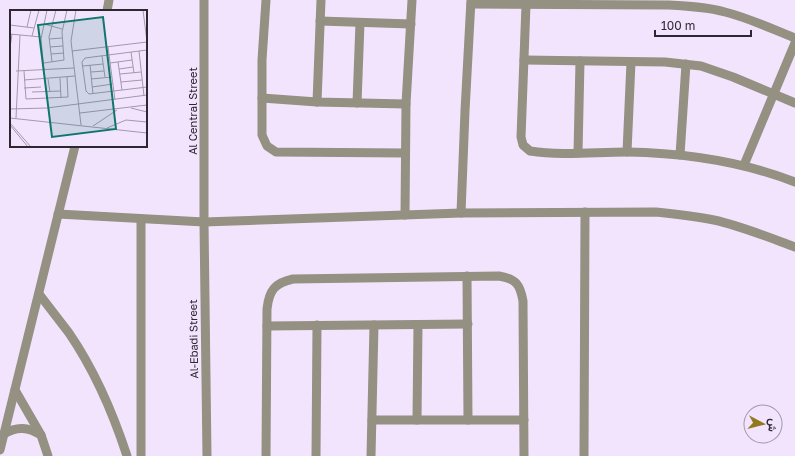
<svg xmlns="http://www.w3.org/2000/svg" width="795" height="456" viewBox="0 0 795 456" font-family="'Golos Text',Vazirmatn,sans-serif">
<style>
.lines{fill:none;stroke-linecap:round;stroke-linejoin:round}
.minor{stroke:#949082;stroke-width:9}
.labels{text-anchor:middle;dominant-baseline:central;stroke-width:4;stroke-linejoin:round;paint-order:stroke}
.street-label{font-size:11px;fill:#2d2732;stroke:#f2e4fd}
.inset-road{fill:none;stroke:#a398ac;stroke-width:1}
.view{fill:#0f766e;fill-opacity:0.15;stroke:#0f766e;stroke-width:2}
.inset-edge{fill:none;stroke:#2d2732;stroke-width:2}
</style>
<rect width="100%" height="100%" fill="#f2e4fd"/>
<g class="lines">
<!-- minor -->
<g class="minor">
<path d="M204,0V222L207,456"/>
<path d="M266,0L262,60V135L267,146L276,152L405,153"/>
<path d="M471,4L669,5C688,6 707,7 725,12C749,18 772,29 795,38"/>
<path d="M526,5L521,137L523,145L530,151C562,156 595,152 627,152C685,153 741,161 795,182"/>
<path d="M107,11L109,0"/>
<path d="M320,21L411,24"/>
<path d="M524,60L665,62L701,66L733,77L795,103"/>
<path d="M262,98L317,102L406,104"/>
<path d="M317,102L321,0"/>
<path d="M357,103L360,23"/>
<path d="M627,152L631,62"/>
<path d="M578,153L580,61"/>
<path d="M680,155L686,64"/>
<path d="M744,165L795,43"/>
<path d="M461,213L465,111L471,0"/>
<path d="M58,214L204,222L461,213L656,212C675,214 694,216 714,220C741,226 768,237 795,247"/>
<path d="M405,215L406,104L412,0"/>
<path d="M141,219V456"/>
<path d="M467,276L468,420"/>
<path d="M39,294C49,307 59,320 69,333C95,371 113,413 127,456"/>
<path d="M267,326L468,324"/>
<path d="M15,390L41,435L48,456"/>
<path d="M372,420H524"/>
<path d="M417,420L418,325"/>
<path d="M4,434C17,426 28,427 41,435"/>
<path d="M0,450L75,146"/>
<path d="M266,456L267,309C269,290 275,283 293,279L499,276C516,279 520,284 523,301L524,456"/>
<path d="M316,456L317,325"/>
<path d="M371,456L374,325"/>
<path d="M584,456L585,212"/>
</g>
</g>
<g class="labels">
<!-- street labels -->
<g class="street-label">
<text transform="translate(192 111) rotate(-90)">Al Central Street</text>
<text transform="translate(193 339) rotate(-91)">Al-Ebadi Street</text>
</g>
</g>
<!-- overview -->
<g transform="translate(10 10)">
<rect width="137" height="137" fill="#f2e4fd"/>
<path class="inset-road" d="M66,0L61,31L71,115M133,0L137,32M34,14L52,19M0,15L24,18M17,17L21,0M0,24L31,27M22,26L29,0M39,29L52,28M40,37L53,36M98,37L105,90M0,38L2,24M137,40L75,48L72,52L76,81L79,84L137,77M62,41L137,32M129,41L134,86M121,42L124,63M41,44L54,43M92,46L95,67M42,52L39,27L46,0M108,52L112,80M34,53L54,50L52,22L57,0M100,53L122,50M80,55L83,84M73,56L93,54M109,59L123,57M6,61L64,58M14,61L16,89L58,87L57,67M34,61L31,29L37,0M81,62L94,61M110,64L131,62M50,68L51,88M38,69L40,82M81,69L102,67M14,70L65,66M111,72L132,70M82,77L103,74M14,78L31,77M22,82L51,81M121,98L137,102M0,99L37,98L137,85M70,103L137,95M0,108L137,123M6,108L10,25M0,113L21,137M0,115L18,137M83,116L107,100M97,118L116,110L137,112"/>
<path class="view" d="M93,7L106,119L42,127L28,15Z"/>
<rect width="137" height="137" class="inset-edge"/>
</g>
<!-- north arrow -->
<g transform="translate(763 424) rotate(97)"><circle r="19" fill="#f2e4fd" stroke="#a398ac"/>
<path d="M0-3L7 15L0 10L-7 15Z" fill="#92791f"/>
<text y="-6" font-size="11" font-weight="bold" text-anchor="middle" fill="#2d2732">ش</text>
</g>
<!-- scale -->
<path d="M655 30v6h96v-6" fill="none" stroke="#2d2732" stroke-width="2"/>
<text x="661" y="30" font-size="12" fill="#2d2732" stroke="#f2e4fd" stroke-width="3" paint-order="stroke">100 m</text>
</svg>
